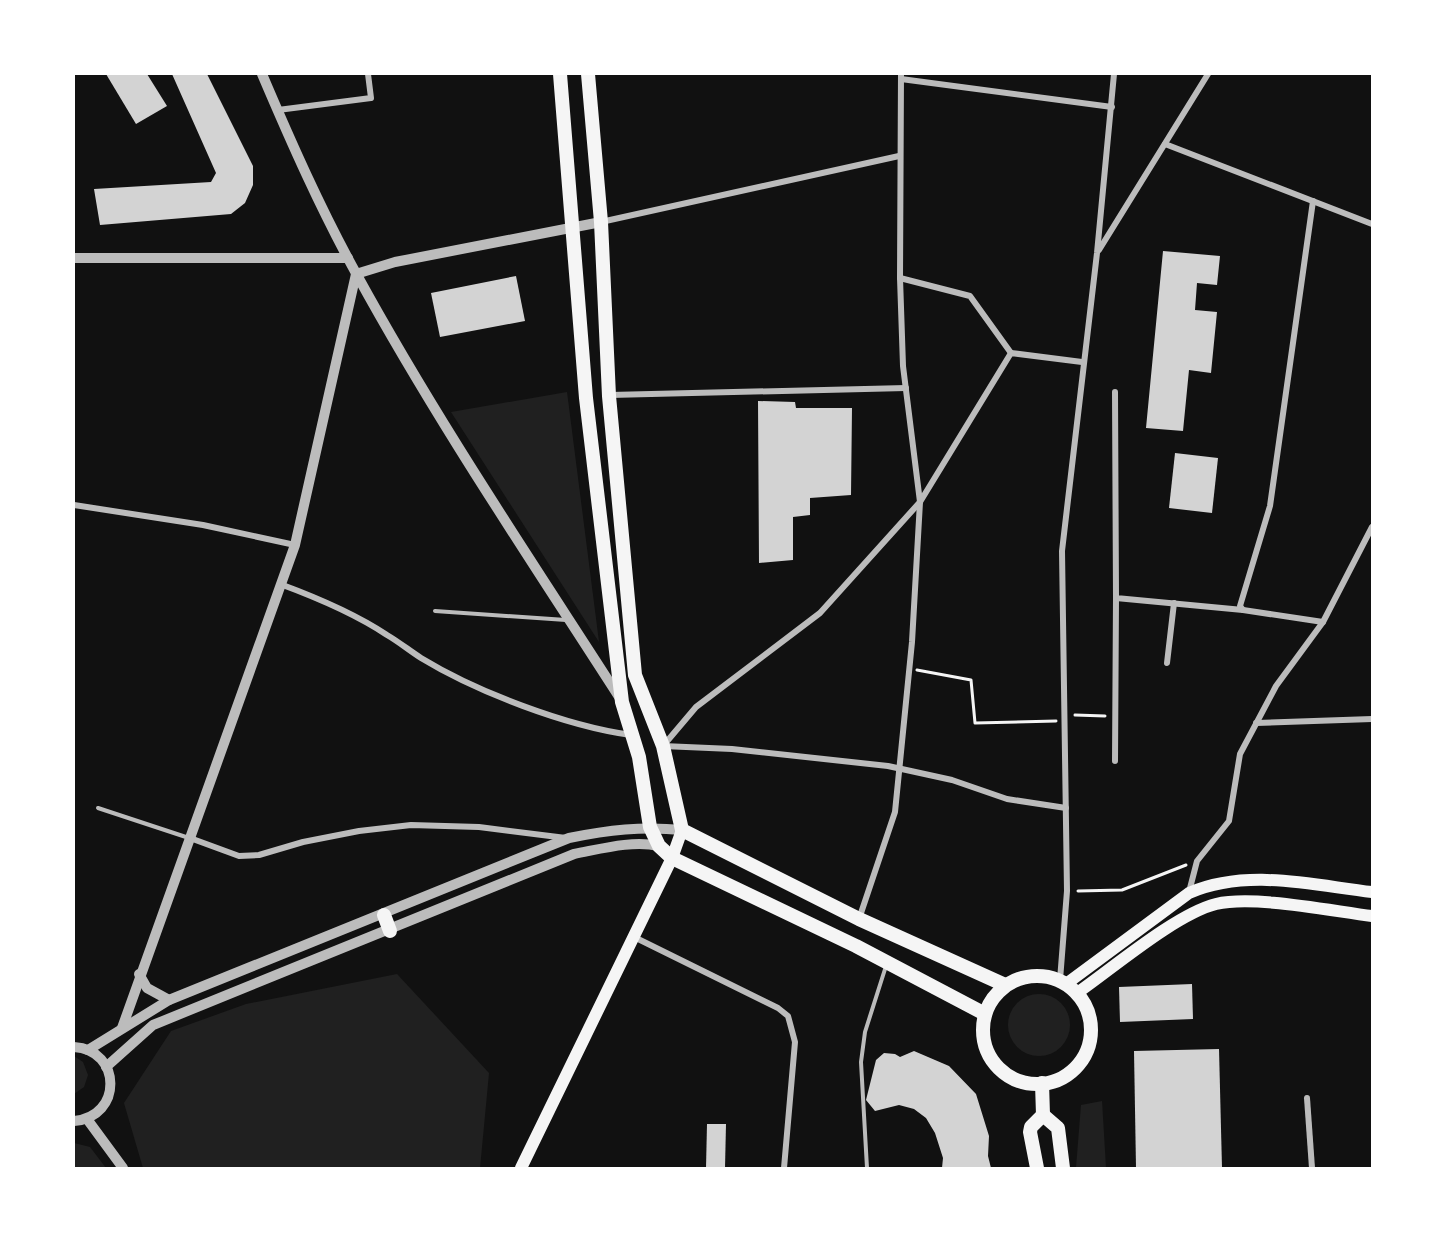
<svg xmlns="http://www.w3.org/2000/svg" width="1446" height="1242" viewBox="0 0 1446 1242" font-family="'Noto Sans',sans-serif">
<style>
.green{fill:#202020}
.building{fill:#d3d3d3}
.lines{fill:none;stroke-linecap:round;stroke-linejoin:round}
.path{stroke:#f5f5f5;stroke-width:3}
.service{stroke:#bcbcbc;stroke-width:4}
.minor{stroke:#bcbcbc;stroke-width:6}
.tertiary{stroke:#bcbcbc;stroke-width:10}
.secondary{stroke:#f5f5f5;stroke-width:12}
.primary{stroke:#f5f5f5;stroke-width:14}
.trunk{stroke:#f5f5f5;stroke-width:14}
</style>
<rect width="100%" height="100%" fill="#111"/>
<!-- green -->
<g class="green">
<path d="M567,392L599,642L451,412Z"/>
<path d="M397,974L489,1073L480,1168H143L124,1103L171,1031L246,1004Z"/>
<circle cx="1039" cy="1025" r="31"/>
<path d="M74,1056L83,1062L88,1075L84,1087L74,1094Z"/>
<path d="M1102,1101L1106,1168H1076L1081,1105Z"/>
<path d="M74,1143L90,1147L106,1168H74Z"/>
</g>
<!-- building -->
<g class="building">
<path d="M106,74H147L167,106L136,124Z"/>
<path d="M172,74H207L253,166V185L245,203L231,214L100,225L94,189L211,182L216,173Z"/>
<path d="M1163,251L1220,256L1217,285L1197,283L1195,310L1217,312L1211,373L1189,370L1183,431L1146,428Z"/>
<path d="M516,276L525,321L440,337L431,293Z"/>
<path d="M758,401L795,402L796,408H852L851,495L810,498V515L793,517V560L759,563Z"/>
<path d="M1175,453L1218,458L1212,513L1169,508Z"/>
<path d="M1192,984L1193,1019L1120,1022L1119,987Z"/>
<path d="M1219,1049L1222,1168H1136L1134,1051Z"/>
<path d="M914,1051L949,1066L976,1094L989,1136L988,1156L991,1168H942L943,1158L935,1133L926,1118L914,1109L899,1105L875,1111L866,1100L876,1060L884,1053L895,1054L900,1057Z"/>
<path d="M707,1124H726L725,1168H706Z"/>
</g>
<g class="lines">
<!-- path -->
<g class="path">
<path d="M917,670L971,680L975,723L1056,721"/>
<path d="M1075,715L1105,716"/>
<path d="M1078,891L1122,890L1186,865"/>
</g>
<!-- service -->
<g class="service">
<path d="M435,611L566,620"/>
<path d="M98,808L189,838"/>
<path d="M867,1168L861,1062L865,1032L886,966"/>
</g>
<!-- minor -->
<g class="minor">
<path d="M901,79L1112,107"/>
<path d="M278,110L371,98L368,74"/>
<path d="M1165,144L1372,224"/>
<path d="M1313,201L1270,506L1240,606L1243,610L1323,622"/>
<path d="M601,222L899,156"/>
<path d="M1099,250L1208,74"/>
<path d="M900,278L970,296L1011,353"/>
<path d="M1115,392L1116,598L1243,610"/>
<path d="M610,395L906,388"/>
<path d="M74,505L203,525L295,545"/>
<path d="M280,584C318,598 354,613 387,635C399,642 410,651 421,658C477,692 566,726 631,735"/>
<path d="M1167,663L1174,603"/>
<path d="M1256,723L1372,719"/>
<path d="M663,746L696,707L820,613L920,502L1011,353L1082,362"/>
<path d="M663,746L732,749L888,766L952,780L1007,799L1066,808"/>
<path d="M1115,761L1116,598"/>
<path d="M190,838L239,856L259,855L303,842L359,831L411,825L479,827L566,838"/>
<path d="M1189,892L1197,861L1229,821L1240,754L1276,686L1323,622L1372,527"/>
<path d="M859,919L895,812L912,642L920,502L903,366L900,278L901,74"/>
<path d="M634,937L778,1008L788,1016L795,1042L784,1168"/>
<path d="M1060,980L1067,891L1062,551L1097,253L1114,74"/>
<path d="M1307,1098L1312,1168"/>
</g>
<!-- tertiary -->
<g class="tertiary">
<path d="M262,74C291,142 321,210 357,275C437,421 531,560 621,700"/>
<path d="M74,258H348"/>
<path d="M139,974L147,988L169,1000"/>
<path d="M122,1028L295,545L356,274L395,262L601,222"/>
<path d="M74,1047C122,1050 123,1117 74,1121"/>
<path d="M88,1050L169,1000L569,838C608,830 642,826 682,830"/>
<path d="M106,1067L153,1025L574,854C601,849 632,840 659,846"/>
<path d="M87,1119L123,1168"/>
</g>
<!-- secondary -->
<g class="secondary">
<path d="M1066,984L1189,893C1247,868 1311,885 1372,892"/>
<path d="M1077,993C1113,968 1176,914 1216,904C1254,895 1331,911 1372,916"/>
<path d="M521,1168L672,858L682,830"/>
</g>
<!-- primary -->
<g class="primary">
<path d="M560,74L586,398L622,702L639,757L650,827L659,846L672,858L856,946L985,1014"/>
<path d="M588,74L601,222L609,396L635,675L663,746L682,830L859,919L1005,985"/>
<circle cx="1037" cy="1030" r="54"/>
<path d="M1043,1115L1058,1128L1063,1168"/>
<path d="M1037,1168L1030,1132L1031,1127L1043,1115L1042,1083"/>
</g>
<!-- trunk -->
<path class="trunk" d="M384,915L390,931"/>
</g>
<!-- border -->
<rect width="1446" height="1242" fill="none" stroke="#ffffff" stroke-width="150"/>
</svg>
